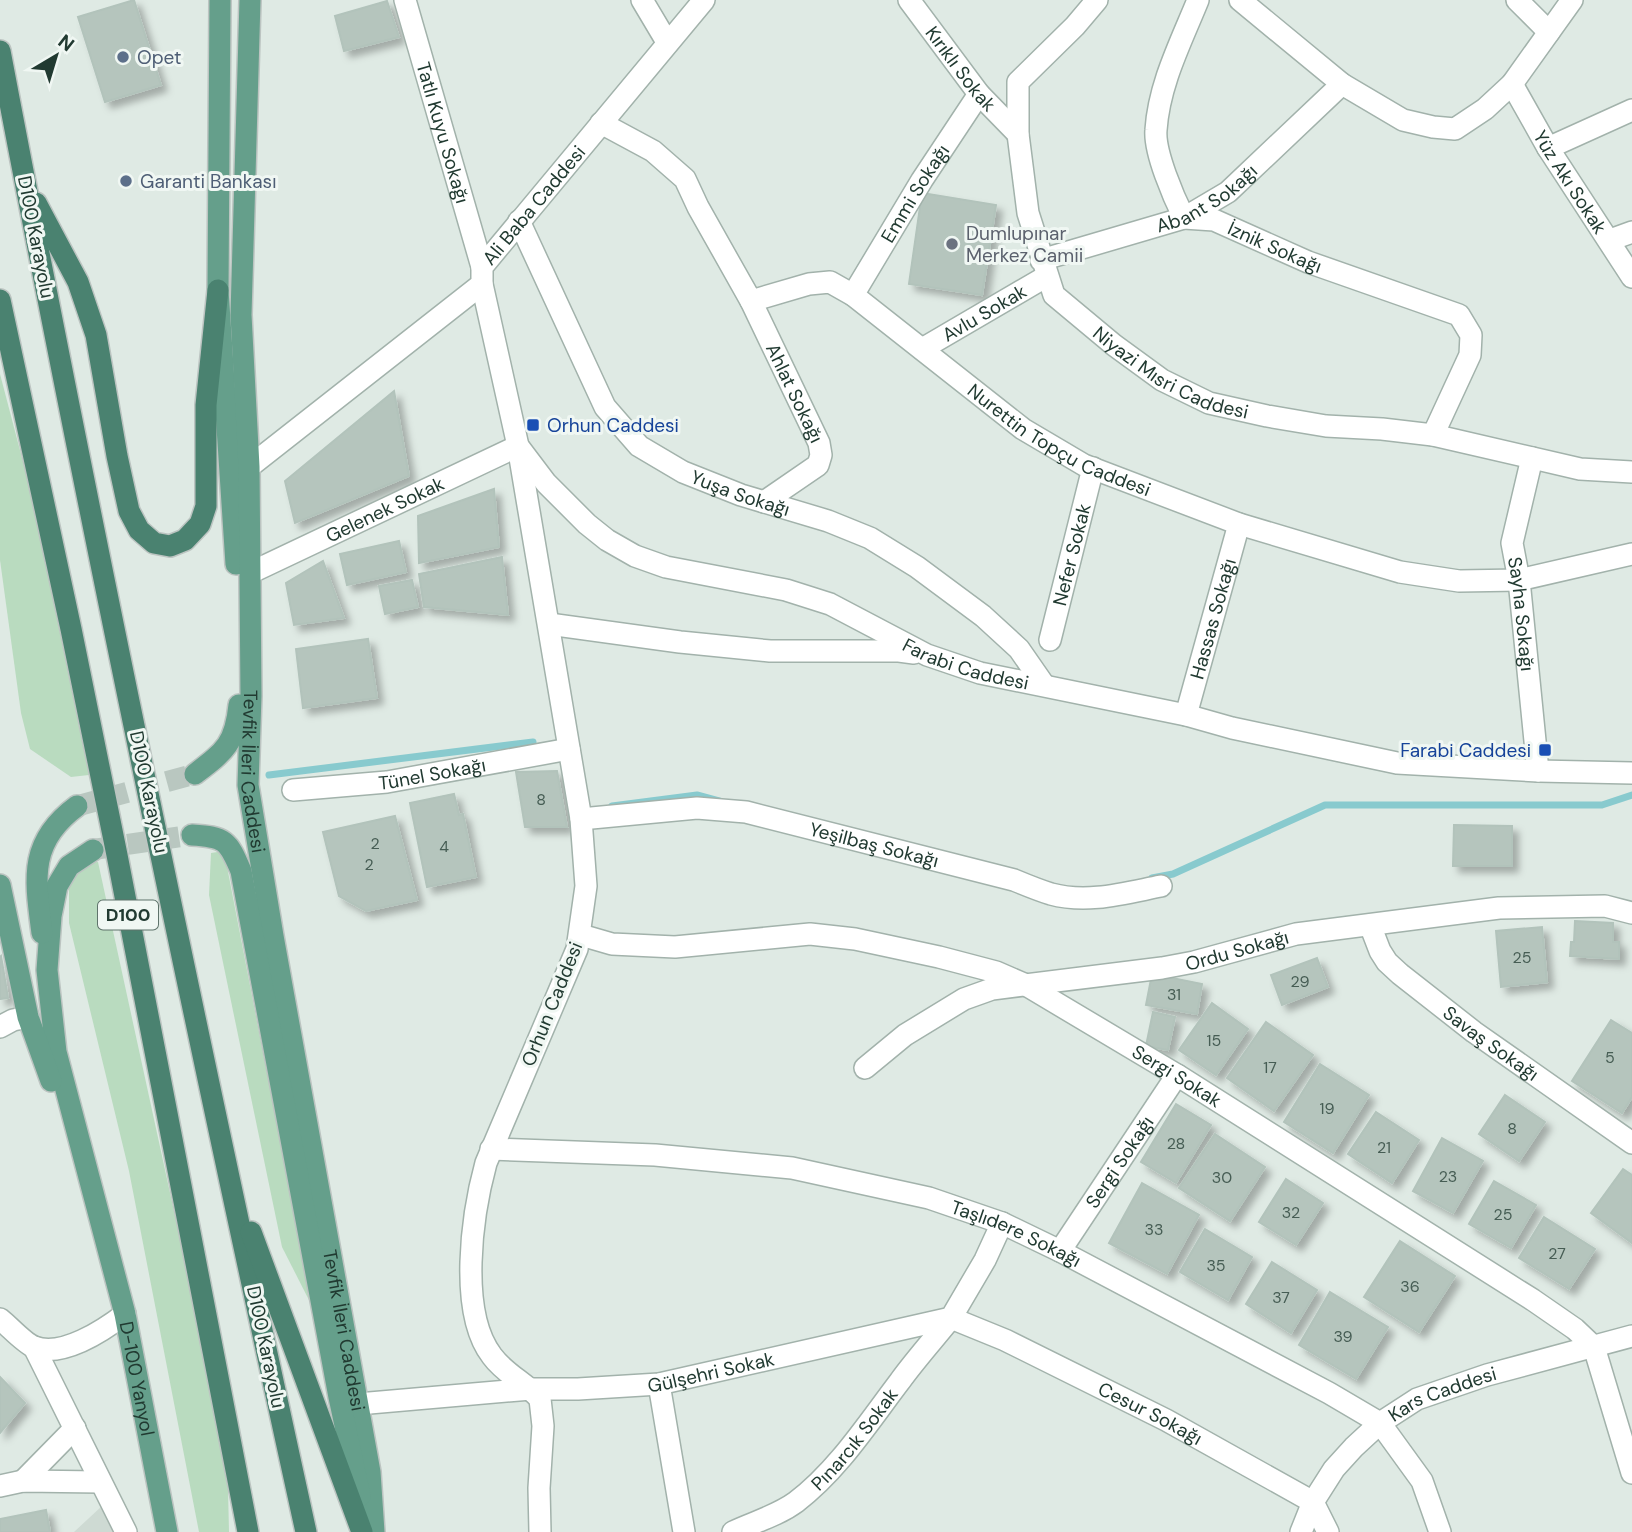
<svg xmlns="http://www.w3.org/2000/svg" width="1632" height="1532" viewBox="0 0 1632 1532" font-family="'DM Sans',sans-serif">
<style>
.built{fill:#cedad3}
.green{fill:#b9dbbf}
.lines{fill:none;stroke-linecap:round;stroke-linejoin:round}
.stream{stroke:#88cace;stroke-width:7}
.building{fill:#b5c5bd;stroke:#b2c3bb;stroke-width:2;filter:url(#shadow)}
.primary-tunnel{stroke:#b9c7c0;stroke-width:21;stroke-dasharray:21 10;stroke-linecap:butt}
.pedestrian-casing{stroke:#a2b2ab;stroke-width:24}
.minor-casing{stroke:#a2b2ab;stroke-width:24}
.tertiary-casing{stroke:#a2b2ab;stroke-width:24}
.primary-casing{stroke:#bcc4c1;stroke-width:24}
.trunk-casing{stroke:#bcc4c1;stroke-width:24}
.pedestrian{stroke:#fff;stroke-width:21}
.minor{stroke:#fff;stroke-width:21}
.tertiary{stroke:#fff;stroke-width:21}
.primary{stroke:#659f8b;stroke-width:21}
.trunk{stroke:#4a8270;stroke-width:21}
.service-dot{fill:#5c6f8a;stroke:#f0f7f3;stroke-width:2.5}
.worship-dot{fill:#6b7280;stroke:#f0f7f3;stroke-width:2.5}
.transit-dot{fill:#1a4fb4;stroke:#f0f7f3;stroke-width:2.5}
.labels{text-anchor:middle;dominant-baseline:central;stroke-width:6;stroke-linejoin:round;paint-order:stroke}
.number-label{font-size:16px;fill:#465d54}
.shield{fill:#f0f7f3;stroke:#5f736b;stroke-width:2}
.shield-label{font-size:18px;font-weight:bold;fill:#213a31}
.service-label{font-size:19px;fill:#4e5e75;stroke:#f0f7f3;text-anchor:start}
.street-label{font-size:19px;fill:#213a31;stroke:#f0f7f3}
.worship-label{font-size:19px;fill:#5b616d;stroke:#f0f7f3;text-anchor:start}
.transit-label{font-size:19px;fill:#164399;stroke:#f0f7f3;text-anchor:start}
</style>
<defs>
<filter id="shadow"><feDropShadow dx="6" dy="6" stdDeviation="3.5" flood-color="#0004"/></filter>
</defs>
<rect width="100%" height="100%" fill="#dfeae4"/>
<!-- built -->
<path class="built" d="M102,1506L114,1532H74Z"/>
<!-- green -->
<g class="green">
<path d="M0,374L32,496L89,775L71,777L30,749L21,713L0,560Z"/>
<path d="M224,851L312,1306L282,1247L209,895L211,853Z"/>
<path d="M98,862L189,1280L228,1489L229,1532H199L129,1171L69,923V880L86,863Z"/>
</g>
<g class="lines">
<!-- stream -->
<g class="stream">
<path d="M269,775L533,742"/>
<path d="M612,806L697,795L719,801"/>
<path d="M1152,878L1173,874L1325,805H1602L1632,795"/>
</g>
</g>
<!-- building -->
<g class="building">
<path d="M134,0L161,85L105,102L78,17Z"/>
<path d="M387,1L399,37L344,51L335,16Z"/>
<path d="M922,193L996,205L982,295L909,284Z"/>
<path d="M394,391L409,476L295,523L285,481Z"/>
<path d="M494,489L499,547L419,563L418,516Z"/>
<path d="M399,541L406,572L347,585L340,554Z"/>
<path d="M502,557L508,615L424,607L419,574Z"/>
<path d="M323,561L344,618L294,625L286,583Z"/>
<path d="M412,580L418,607L385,614L379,586Z"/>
<path d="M368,639L377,698L303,708L296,649Z"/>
<path d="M557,771L567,827H525L516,772Z"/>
<path d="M454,794L459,815L463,814L476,877L427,887L410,803Z"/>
<path d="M395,816L417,900L366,911L339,896L323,832Z"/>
<path d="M1454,825L1512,826V866H1453Z"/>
<path d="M1575,921L1613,923V942H1619V959L1570,956L1571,942H1574Z"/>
<path d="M1542,927L1547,982L1501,987L1496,931Z"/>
<path d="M1,956L8,998L0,999V957Z"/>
<path d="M1317,958L1328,987L1282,1005L1271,975Z"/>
<path d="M1152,974L1202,984L1197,1014L1146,1005Z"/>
<path d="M1212,1003L1248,1029L1216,1075L1179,1050Z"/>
<path d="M1153,1012L1175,1017L1168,1050L1146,1046Z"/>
<path d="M1611,1020L1632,1033V1097L1622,1113L1572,1081Z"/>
<path d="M1266,1022L1313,1055L1274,1111L1227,1078Z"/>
<path d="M1320,1064L1369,1095L1333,1153L1284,1122Z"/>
<path d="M1505,1095L1545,1122L1519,1161L1479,1134Z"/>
<path d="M1176,1104L1211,1125L1176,1183L1141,1162Z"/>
<path d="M1376,1112L1419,1140L1392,1183L1348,1154Z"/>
<path d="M1215,1134L1265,1167L1230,1221L1179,1188Z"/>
<path d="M1442,1138L1483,1161L1453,1213L1413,1191Z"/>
<path d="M1623,1169L1632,1175V1243L1591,1213Z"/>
<path d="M1286,1179L1323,1203L1296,1245L1259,1222Z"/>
<path d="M1494,1181L1536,1205L1511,1248L1469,1224Z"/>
<path d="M1142,1183L1199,1215L1167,1274L1109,1243Z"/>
<path d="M1544,1217L1595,1249L1569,1289L1519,1258Z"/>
<path d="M1205,1229L1252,1257L1228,1300L1180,1272Z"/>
<path d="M1400,1241L1455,1276L1419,1332L1364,1297Z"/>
<path d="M1272,1262L1317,1290L1291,1333L1246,1304Z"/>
<path d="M1330,1292L1388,1327L1356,1379L1299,1345Z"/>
<path d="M0,1377L25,1403L0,1433Z"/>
<path d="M46,1510L50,1532H0V1519Z"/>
</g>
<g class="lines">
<!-- primary-tunnel -->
<g class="primary-tunnel">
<path d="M77,806L195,774"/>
<path d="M97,849L192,835"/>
</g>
<!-- pedestrian casing -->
<g class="pedestrian-casing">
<g id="pedestrian">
<path id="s1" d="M1050,640L1093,468"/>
</g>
</g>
<!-- minor casing -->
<g class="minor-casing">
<g id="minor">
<path id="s2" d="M405,0L482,267"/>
<path d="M642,0L667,42"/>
<path id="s3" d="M909,0L979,94L1018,134"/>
<path id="s4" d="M1097,0L1075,26L1018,82V134L1028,213L1054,295L1114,345L1162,380L1209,403L1267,416L1326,426L1382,429L1433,435L1580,469L1632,472"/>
<path id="s5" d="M1198,0C1181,42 1159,84 1156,130C1154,152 1174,198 1184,218L1214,220L1308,262L1459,315L1471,335L1470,355L1433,435"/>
<path d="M1240,0L1342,84L1403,120L1433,127L1455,129L1485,109L1512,84L1572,0"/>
<path d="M1517,0L1549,32"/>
<path id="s6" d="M1512,84L1548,148L1632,277"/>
<path id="s7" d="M601,123L653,151L685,179L698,207L751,301L809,284L830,282L853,295L1023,429L1084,465L1239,524L1400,572L1459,581L1519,580L1632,554"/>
<path d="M1548,148L1632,110"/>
<path id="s8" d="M519,221L605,407L639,446L683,472L741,495L828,521L870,538L917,567L983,616L1019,649L1044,685"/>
<path d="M1610,240L1632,232"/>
<path id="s9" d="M1041,260L1184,218L1228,192L1342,84"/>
<path id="s10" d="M482,284L518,446L546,483L587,524L607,540L635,556L666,567L786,590L830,604L927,655L980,673L1186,715L1232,728L1397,763L1538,771L1632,773"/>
<path id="s11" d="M853,295L922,180L979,94"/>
<path id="s12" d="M751,301L819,443L821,455L818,465L764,502"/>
<path id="s13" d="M922,349L1047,276"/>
<path id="s14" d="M1532,458L1512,543L1519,580L1538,771"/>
<path id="s15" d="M249,467L482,284V267L704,0"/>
<path id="s16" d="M250,573L518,446"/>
<path d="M549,624L680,642L770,651H899L914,653"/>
<path id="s17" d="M1186,715L1239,524"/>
<path id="s18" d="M293,790L387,782L569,749"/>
<path id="s19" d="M581,819L697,808L746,812L1014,880C1026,885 1038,890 1051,894C1088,904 1125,893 1161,886"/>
<path id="s20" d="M1370,925L1380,951L1387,962L1400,974L1474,1032L1632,1143"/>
<path id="s21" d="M581,935L612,944L675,947L810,934L855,939L939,957L996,972L1026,985L1177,1075L1533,1300L1575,1329L1594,1347L1632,1473"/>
<path d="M0,1027L13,1020L28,1017"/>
<path id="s22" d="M865,1068L905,1035L964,999L992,989L1162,968L1194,962L1296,934L1499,908L1605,906L1632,913"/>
<path id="s23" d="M491,1149L655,1155L792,1168L929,1198L1002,1223L1060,1251L1329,1393L1380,1423L1422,1481L1440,1532"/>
<path id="s24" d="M1060,1251L1177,1075"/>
<path d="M0,1319C9,1326 24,1343 34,1347C62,1358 104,1330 125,1314"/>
<path d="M34,1347L126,1532"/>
<path d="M659,1384L684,1532"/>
<path id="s25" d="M358,1404L531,1389H578L659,1384L951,1318L985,1260L1002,1223"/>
<path d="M23,1481L75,1428"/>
<path d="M0,1486L23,1481L100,1482"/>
<path id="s26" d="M733,1532C754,1522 777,1516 796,1502C838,1470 868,1423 900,1381C916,1359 934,1339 951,1318L1005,1340L1166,1420L1313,1502L1328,1532"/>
</g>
</g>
<!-- tertiary casing -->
<g class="tertiary-casing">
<g id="tertiary">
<path d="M518,446L581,819L586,886L577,949L486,1163C472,1214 458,1312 492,1356C505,1374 526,1383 540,1399L543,1426L539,1488L540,1532"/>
<path id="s27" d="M1301,1532L1313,1502L1334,1469L1354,1447L1380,1423L1417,1399L1487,1375L1632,1336"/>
</g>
</g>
<!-- primary casing -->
<g class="primary-casing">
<g id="primary">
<path d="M220,0L218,290L236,564"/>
<path id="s28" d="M250,0L241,315L249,467L251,696L248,785L273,936L370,1472L374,1532"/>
<path d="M195,774C225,751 235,744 239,705"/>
<path d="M192,835C225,837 228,840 241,871L339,1397L360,1496"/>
<path id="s29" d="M93,850L69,866L57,886L51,916L47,970L56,1052L125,1314L167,1532"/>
<path d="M0,885L28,1017L51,1081"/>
<path d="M42,933C35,879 28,842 77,806"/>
</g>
</g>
<!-- trunk casing -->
<g class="trunk-casing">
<g id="trunk">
<path d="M0,51C94,546 198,1040 306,1532"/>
<path d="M36,203L78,282L96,335L117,456L129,511L139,530L154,543L170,546L185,540L200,524L206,506V405L218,290"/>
<path d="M0,300L71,629L117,855L248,1532"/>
<path d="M251,1232L362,1532"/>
</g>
</g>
<!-- pedestrian -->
<use href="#pedestrian" class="pedestrian"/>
<!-- minor -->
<use href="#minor" class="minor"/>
<!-- tertiary -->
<use href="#tertiary" class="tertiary"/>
<!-- primary -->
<use href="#primary" class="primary"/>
<!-- trunk -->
<use href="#trunk" class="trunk"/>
</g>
<!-- markers -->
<g class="service-dot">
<circle cx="123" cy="57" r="7"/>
<circle cx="126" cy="181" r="7"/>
</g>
<circle class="worship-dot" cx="952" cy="244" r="7"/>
<g class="transit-dot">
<rect x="526" y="418" width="14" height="14" rx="3.5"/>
<rect x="1538" y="743" width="14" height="14" rx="3.5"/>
</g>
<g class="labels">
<!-- number labels -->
<g class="number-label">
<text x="541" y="799">8</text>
<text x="375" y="843">2</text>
<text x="444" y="846">4</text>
<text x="369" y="864">2</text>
<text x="1522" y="957">25</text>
<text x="1300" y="981">29</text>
<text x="1174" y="994">31</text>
<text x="1214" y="1040">15</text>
<text x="1610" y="1057">5</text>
<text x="1270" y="1067">17</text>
<text x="1327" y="1108">19</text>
<text x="1512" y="1128">8</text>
<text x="1176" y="1143">28</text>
<text x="1384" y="1147">21</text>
<text x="1448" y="1176">23</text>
<text x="1222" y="1177">30</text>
<text x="1291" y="1212">32</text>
<text x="1503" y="1214">25</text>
<text x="1154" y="1229">33</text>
<text x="1557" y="1253">27</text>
<text x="1216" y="1265">35</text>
<text x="1410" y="1286">36</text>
<text x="1281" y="1297">37</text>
<text x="1343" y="1336">39</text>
</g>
<!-- shield labels -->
<rect class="shield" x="98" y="900.5" width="60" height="29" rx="5"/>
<g class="shield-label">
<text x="128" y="915">D100</text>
</g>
<!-- service labels -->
<g class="service-label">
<text x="137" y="57">Opet</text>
<text x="140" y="181">Garanti Bankası</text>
</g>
<!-- street labels -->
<g class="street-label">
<text stroke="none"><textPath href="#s3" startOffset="86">Kırıklı Sokak</textPath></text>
<text stroke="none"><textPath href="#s2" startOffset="138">Tatlı Kuyu Sokağı</textPath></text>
<text stroke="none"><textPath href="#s6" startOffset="114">Yüz Akı Sokak</textPath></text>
<text stroke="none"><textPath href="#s11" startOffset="119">Emmi Sokağı</textPath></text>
<text stroke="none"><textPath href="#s9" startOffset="178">Abant Sokağı</textPath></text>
<text stroke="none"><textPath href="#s15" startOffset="394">Ali Baba Caddesi</textPath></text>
<text transform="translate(36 237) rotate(79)">D100 Karayolu</text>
<text stroke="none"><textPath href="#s5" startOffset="327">İznik Sokağı</textPath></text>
<text stroke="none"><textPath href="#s13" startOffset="72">Avlu Sokak</textPath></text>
<text stroke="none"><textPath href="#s4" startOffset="474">Niyazi Mısri Caddesi</textPath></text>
<text stroke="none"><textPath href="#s12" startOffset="102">Ahlat Sokağı</textPath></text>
<text stroke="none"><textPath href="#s7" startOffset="602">Nurettin Topçu Caddesi</textPath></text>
<text stroke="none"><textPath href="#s8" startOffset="369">Yuşa Sokağı</textPath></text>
<text stroke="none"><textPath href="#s16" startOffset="149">Gelenek Sokak</textPath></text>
<text stroke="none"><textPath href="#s1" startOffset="88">Nefer Sokak</textPath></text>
<text stroke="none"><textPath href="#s14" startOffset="159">Sayha Sokağı</textPath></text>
<text stroke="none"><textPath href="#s17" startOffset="100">Hassas Sokağı</textPath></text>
<text stroke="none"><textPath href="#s10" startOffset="679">Farabi Caddesi</textPath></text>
<text stroke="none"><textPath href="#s28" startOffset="772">Tevfik İleri Caddesi</textPath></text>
<text stroke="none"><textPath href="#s18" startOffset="140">Tünel Sokağı</textPath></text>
<text transform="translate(149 792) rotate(78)">D100 Karayolu</text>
<text stroke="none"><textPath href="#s19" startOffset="298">Yeşilbaş Sokağı</textPath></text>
<text stroke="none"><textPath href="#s22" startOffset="399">Ordu Sokağı</textPath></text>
<text transform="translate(552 1004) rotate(-68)">Orhun Caddesi</text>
<text stroke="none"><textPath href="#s20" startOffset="173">Savaş Sokağı</textPath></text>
<text stroke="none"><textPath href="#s21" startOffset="630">Sergi Sokak</textPath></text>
<text stroke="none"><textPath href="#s24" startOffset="107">Sergi Sokağı</textPath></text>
<text stroke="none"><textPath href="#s23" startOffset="536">Taşlıdere Sokağı</textPath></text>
<text stroke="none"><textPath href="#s28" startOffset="1339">Tevfik İleri Caddesi</textPath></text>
<text transform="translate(266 1347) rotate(78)">D100 Karayolu</text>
<text stroke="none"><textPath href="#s25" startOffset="355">Gülşehri Sokak</textPath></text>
<text stroke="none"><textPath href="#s29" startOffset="556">D-100 Yanyol</textPath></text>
<text stroke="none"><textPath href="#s27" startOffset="206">Kars Caddesi</textPath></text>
<text stroke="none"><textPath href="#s26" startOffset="532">Cesur Sokağı</textPath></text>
<text stroke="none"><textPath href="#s26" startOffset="156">Pınarcık Sokak</textPath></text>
</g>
<!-- worship labels -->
<g class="worship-label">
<text x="966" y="233">Dumlupınar<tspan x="966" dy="22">Merkez Camii</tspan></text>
</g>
<!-- transit labels -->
<g class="transit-label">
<text x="547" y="425">Orhun Caddesi̇</text>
<text x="1531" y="750" text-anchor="end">Farabi̇ Caddesi̇</text>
</g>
</g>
<!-- north arrow -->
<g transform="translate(56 56) rotate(38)" stroke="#f0f7f3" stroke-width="5" paint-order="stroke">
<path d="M0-5L12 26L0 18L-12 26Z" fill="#213a31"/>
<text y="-10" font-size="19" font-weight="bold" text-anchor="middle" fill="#213a31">N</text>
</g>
</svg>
